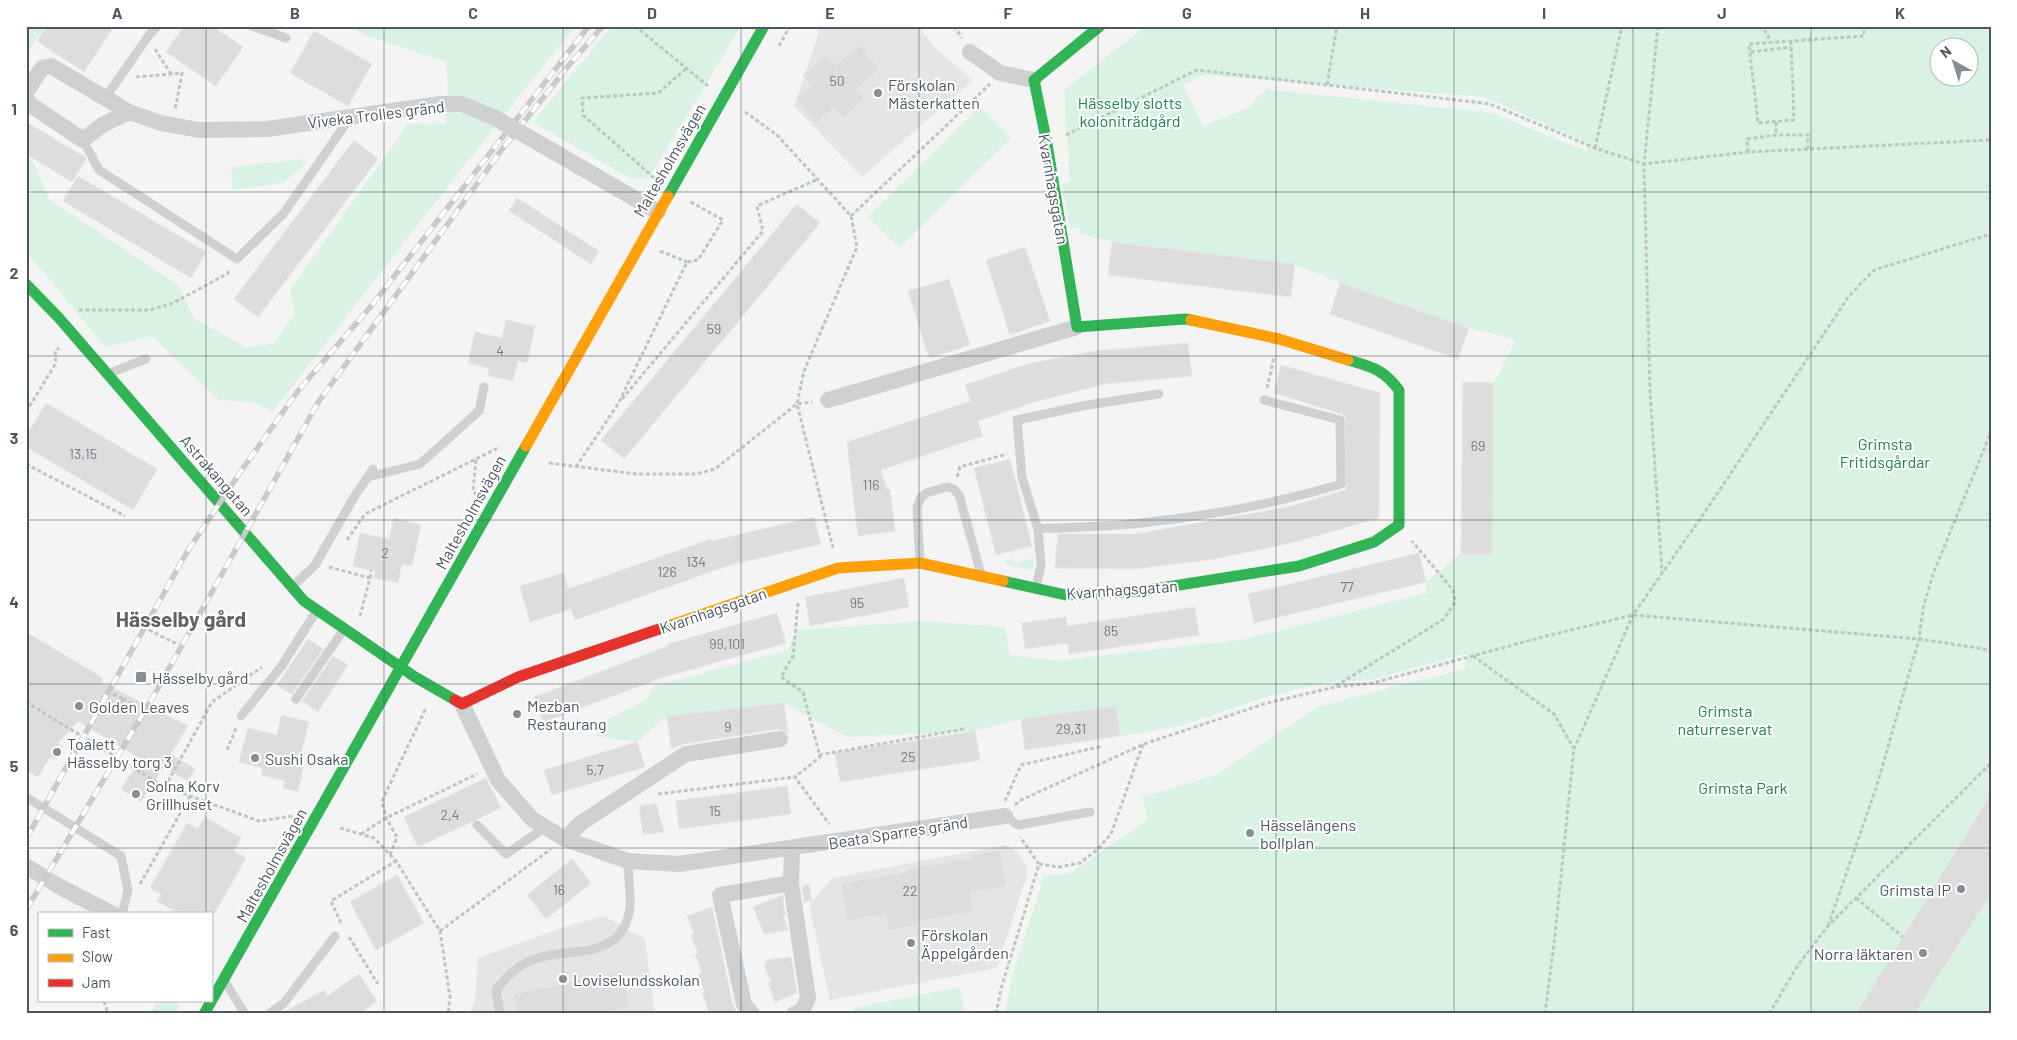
<svg xmlns="http://www.w3.org/2000/svg" width="2017" height="1040" viewBox="0 0 2017 1040" font-family="Barlow,sans-serif">
<style>
.education{fill:#e6e5e6}
.green{fill:#d9f2e3;fill-rule:evenodd}
.building{fill:#ddddde;stroke:#e5e6e7}
.lines{fill:none;stroke-linecap:round;stroke-linejoin:round}
.path{stroke:#bcc7c4;stroke-width:3;stroke-dasharray:4 2.5;stroke-linecap:butt}
.lane{stroke:#ced0d2;stroke-width:9}
.street{stroke:#ced0d2;stroke-width:16}
.fast{stroke:#30b455;stroke-width:11}
.slow{stroke:#ff9f0a;stroke-width:11}
.jam{stroke:#e5322d;stroke-width:11}
.rail-casing{stroke:#c9cacc;stroke-width:5.5}
.rail{stroke:#fff;stroke-width:4;stroke-dasharray:11;stroke-linecap:butt}
.street-bridge{stroke:#ced0d2;stroke-width:16}
.grid{fill:none;stroke:#4a5661;stroke-width:1;stroke-opacity:0.55}
.poi-dot{fill:#868d94;stroke:#fff;stroke-width:2}
.labels{text-anchor:middle;dominant-baseline:central;stroke-width:4;stroke-linejoin:round;paint-order:stroke}
.number-label{font-size:14px;fill:#707881}
.poi-label{font-size:16px;fill:#4a5661;stroke:#fff;text-anchor:start}
.park-label{font-size:16px;fill:#17864f;stroke:#fff}
.street-label{font-size:16px;fill:#4a5661;stroke:#fff}
.district-label{font-size:21px;font-weight:bold;fill:#5f6368;stroke:#fff}
.neatline{fill:none;stroke:#4a5661;stroke-width:2}
.grid-label{font-size:16px;text-anchor:middle;font-weight:bold;fill:#4a5661}
</style>
<rect width="100%" height="100%" fill="#f4f4f4"/>
<!-- education -->
<g class="education">
<path d="M821,26H918L937,50L973,80L862,177L794,106Z"/>
<path d="M1006,845L1017,851L1026,866L1027,875L997,968L830,1000L809,905L832,878Z"/>
<path d="M604,916L645,939L655,1014H469L475,1001L478,958L567,926Z"/>
</g>
<!-- green -->
<g class="green">
<path d="M26,26H45L26,55Z"/>
<path d="M350,26H576C472,153 373,284 272,412L253,402L218,400L152,336L105,347L26,251V157L34,162L49,199L177,284L194,318L247,348L274,343L295,314L290,290L408,124L446,123L448,88L446,62L367,36Z"/>
<path d="M612,26H741L648,179L630,178L533,122Z"/>
<path d="M1146,26H1991V1014H1005L1012,977L1044,876L1070,873L1148,820L1142,797L1216,775L1317,707L1464,669L1468,653L1371,680L1328,682L1269,696L1184,725L1120,736L1116,706L1021,719L975,731L847,737L784,703L667,716L637,742L596,736L598,724L645,701L655,686L788,650L797,630L925,621L1005,627L1010,655L1056,661L1246,639L1427,593L1426,582L1461,554H1492L1494,383L1516,340L1469,328L1340,283L1295,264L1112,242L1081,234L1079,228L1070,229L1062,185L1070,181L1064,90ZM1940,48H1970V78H1940ZM1203,75L1484,97L1588,143L1586,151L1492,113L1265,89L1264,94H1260L1248,108L1203,126L1183,85Z"/>
<path d="M980,107L1011,138L899,248L868,217Z"/>
<path d="M302,159L305,165L283,183L233,190L231,167Z"/>
<path d="M1012,558L1014,563L1034,558V567L1031,570L1004,564L1005,561Z"/>
<path d="M960,987L965,1014H854L853,1008Z"/>
<path d="M158,1001H180L176,1014H150Z"/>
</g>
<!-- building -->
<g class="building">
<path d="M47,26H114L84,72L37,41Z"/>
<path d="M184,26H212L243,47L216,86L166,52Z"/>
<path d="M314,31L372,64L348,106L290,73Z"/>
<path d="M859,45L879,69L856,89L865,98L843,118L834,108L816,123L796,99L812,85L803,75L825,55L835,66Z"/>
<path d="M26,122L85,157L86,159L72,182L26,154Z"/>
<path d="M354,140L378,159L258,317L234,299Z"/>
<path d="M78,176L206,252L191,278L63,201Z"/>
<path d="M517,198L599,251L591,264L509,211Z"/>
<path d="M797,204L820,223L624,459L601,440Z"/>
<path d="M1112,242L1295,264L1291,297L1108,275Z"/>
<path d="M1025,247L1050,321L1010,335L986,260Z"/>
<path d="M949,279L970,345L929,358L908,291Z"/>
<path d="M1340,283L1469,328L1458,359L1330,314Z"/>
<path d="M506,320L535,326L527,363L518,361L513,381L488,376L489,368L468,363L475,332L502,338Z"/>
<path d="M1188,343L1192,376L1104,384L1038,401L978,421L983,436L881,470L887,490L890,489L895,531L858,536L847,442L971,401L965,385L1027,364L1095,351Z"/>
<path d="M1281,365L1380,393L1379,518L1295,542L1215,559L1134,569L1055,568L1058,534H1135L1288,507L1346,490L1345,417L1342,414L1274,393Z"/>
<path d="M1463,382L1494,383L1492,554H1461Z"/>
<path d="M46,403L157,469L133,510L26,447V437Z"/>
<path d="M1010,459L1032,546L996,555L974,468Z"/>
<path d="M814,517L821,544L730,565L575,620L571,609L530,622L520,586L563,573L568,589L711,539L712,541Z"/>
<path d="M394,518L421,525L412,566L402,564L398,583L374,578L375,571L353,566L360,533L389,539Z"/>
<path d="M1419,553L1426,582L1254,623L1248,594Z"/>
<path d="M904,578L909,607L810,626L805,597Z"/>
<path d="M1195,607L1199,635L1069,654L1068,643L1025,649L1022,623L1066,617L1067,626Z"/>
<path d="M777,613L786,643L664,677L543,722L534,697L668,646V644Z"/>
<path d="M26,632L103,678L101,682L188,726L171,754L195,769L188,781L163,767L141,802L121,789L141,759L78,721L58,743L63,746L55,760L50,757L38,777L26,770Z"/>
<path d="M308,639L323,649L292,694L277,685Z"/>
<path d="M333,656L348,665L318,712L302,701Z"/>
<path d="M784,703L788,733L778,729L684,744L671,748L667,716Z"/>
<path d="M1116,706L1120,736L1025,750L1021,719Z"/>
<path d="M281,715L309,722L299,763L304,764L298,792L283,788L285,781L261,775L263,768L239,762L248,728L277,735Z"/>
<path d="M975,731L980,760L840,782L835,753Z"/>
<path d="M637,742L645,767L552,795L544,770Z"/>
<path d="M486,778L501,808L418,847L404,817Z"/>
<path d="M787,786L791,814L679,829L676,801Z"/>
<path d="M1991,794V893L1914,1014H1856Z"/>
<path d="M656,803L664,832L643,834L639,806Z"/>
<path d="M205,817L241,838L234,851L246,858L214,914H180L157,901L161,894L150,888L187,823L198,829Z"/>
<path d="M1000,850L1006,886L970,893L973,912L918,921V925L888,930L886,914L847,921L841,883L907,872V869L972,858V855Z"/>
<path d="M572,859L591,883L546,919L527,895Z"/>
<path d="M397,875L424,923L376,950L350,902Z"/>
<path d="M809,884L812,901L804,902L802,887Z"/>
<path d="M783,895L784,907H783L786,915L783,916L788,930L764,934L753,907Z"/>
<path d="M712,907L732,1002L737,1014H710L702,993L705,992L698,974L702,972L695,954L698,953L691,935L694,934L687,916Z"/>
<path d="M791,957L797,993L775,1002L768,983L771,982L764,964L767,963L766,960Z"/>
<path d="M623,972L630,1007L598,1014H517L513,994Z"/>
<path d="M359,974L377,1001L359,1014H281L324,990L327,996Z"/>
</g>
<g class="lines">
<!-- path -->
<g class="path">
<path d="M635,26L708,86"/>
<path d="M954,26L962,38"/>
<path d="M1658,26L1644,164L1650,392L1662,572"/>
<path d="M1759,26L1768,34L1769,42"/>
<path d="M1791,41L1794,120L1758,123L1749,44L1864,36V26"/>
<path d="M779,46L790,26"/>
<path d="M155,49L171,74"/>
<path d="M1751,52L1791,47"/>
<path d="M136,77L182,73L175,110"/>
<path d="M1327,85L1337,26"/>
<path d="M745,112L777,135L851,216L857,247L804,371L797,404L833,548"/>
<path d="M1776,122V135"/>
<path d="M1066,135L1197,70L1490,104L1595,148L1644,164L1748,152L1991,140"/>
<path d="M1595,148L1622,26"/>
<path d="M1748,152L1747,139L1776,135H1808V149"/>
<path d="M654,176L653,177L583,115L582,98L658,93L687,68"/>
<path d="M851,216L990,84"/>
<path d="M660,251L687,262"/>
<path d="M79,310H150L171,304L227,274L230,270"/>
<path d="M1267,388L1274,357"/>
<path d="M622,399L763,231L757,206L816,180"/>
<path d="M26,412L56,363L55,352L59,348"/>
<path d="M476,460L473,490L476,495"/>
<path d="M549,463L637,474H696L715,469L797,404L812,402"/>
<path d="M26,464L125,516"/>
<path d="M576,467L618,404L687,262L698,260L723,220L689,201"/>
<path d="M957,477L960,467L1007,454"/>
<path d="M347,540L365,514L500,447"/>
<path d="M329,567L370,578L360,616"/>
<path d="M370,578L371,570"/>
<path d="M798,603L793,656L781,677L803,692L820,757L795,777L829,824"/>
<path d="M149,630L177,644"/>
<path d="M1473,656L1554,714L1574,749"/>
<path d="M1336,686L1444,619L1455,602L1453,590L1412,541"/>
<path d="M113,694L123,699L115,712"/>
<path d="M123,699L140,709"/>
<path d="M26,702L165,787L259,821L293,816"/>
<path d="M227,750L236,728"/>
<path d="M819,755L964,729"/>
<path d="M165,787L212,702L262,667"/>
<path d="M658,794L795,777"/>
<path d="M1005,801L1021,765L1103,746"/>
<path d="M1015,805L1021,800L1144,744L1267,703L1335,687L1373,683L1546,636L1633,615L1919,639L1978,648L1991,651"/>
<path d="M340,828L374,838L396,861L440,931L450,997L448,1014"/>
<path d="M361,834L386,818L477,774"/>
<path d="M390,855L397,837L386,818L382,801L426,708"/>
<path d="M1039,864L1059,867L1080,863L1097,850L1111,834L1143,744"/>
<path d="M140,884L190,796"/>
<path d="M1856,898L1903,937"/>
<path d="M341,923L331,901L396,861"/>
<path d="M1828,926L1877,785L1919,639L1923,609L1933,574L1991,432"/>
<path d="M440,931L551,849"/>
<path d="M349,937L378,984"/>
<path d="M104,1001L108,1014"/>
<path d="M996,1014L1001,989L1039,864L1020,837"/>
<path d="M1545,1014L1554,944L1574,749L1633,615L1707,509L1849,296L1874,270L1991,234"/>
<path d="M1769,1014L1798,965L1828,926L1991,763"/>
</g>
<!-- lane -->
<g class="lane">
<path d="M252,26L286,38"/>
<path d="M105,98L147,38L157,26"/>
<path d="M83,140L99,170L237,259L284,213L351,116"/>
<path d="M110,373L146,359"/>
<path d="M368,477L420,464L479,411L484,387"/>
<path d="M1038,529L1022,477L1017,420L1087,405L1159,394"/>
<path d="M920,563L917,508L920,499L926,493L947,487L954,489L959,495L981,574"/>
<path d="M292,587L315,565L354,497L373,469"/>
<path d="M1036,588L1041,565L1038,529C1075,527 1113,527 1149,522C1214,515 1278,503 1341,484L1340,420L1264,400"/>
<path d="M296,699L344,629"/>
<path d="M241,716L281,667L317,610"/>
<path d="M26,797L121,856L128,890L122,914"/>
<path d="M1005,816L1018,825L1090,812"/>
<path d="M477,825L506,854L546,827"/>
<path d="M226,983L245,1014"/>
<path d="M269,1014L284,1003L335,936"/>
<path d="M500,1014L496,990C508,975 518,964 538,958C574,947 623,961 630,907C631,892 628,876 628,861"/>
</g>
<!-- street -->
<g class="street">
<path d="M970,52L1000,73L1034,80"/>
<path d="M26,92L42,68L51,66L129,112L161,123L199,130L267,129L440,104H462L495,118"/>
<path d="M26,96L28,103L83,140L102,125L129,112"/>
<path d="M530,138L658,212"/>
<path d="M828,400L1077,327"/>
<path d="M462,704L498,780L532,819L565,839L628,861L679,864L1005,816"/>
<path d="M565,839L581,823L686,754L780,739"/>
<path d="M792,848L791,883L808,998L802,1011L794,1014"/>
<path d="M26,866L62,888L113,914"/>
<path d="M752,1014L744,1004L720,895L791,883"/>
</g>
<!-- fast -->
<g class="fast">
<path d="M1100,26L1034,80L1047,144L1077,327L1185,319L1191,320"/>
<path d="M668,196L764,26"/>
<path d="M26,284L59,318L304,601L415,677L455,700"/>
<path d="M1003,581L1066,595L1142,591L1299,566L1374,542L1399,525V390C1383,369 1372,367 1348,360"/>
<path d="M204,1014L526,446"/>
</g>
<!-- slow -->
<g class="slow">
<path d="M1191,320L1279,339L1348,360"/>
<path d="M526,446L668,196"/>
<path d="M668,626L838,568L920,563L1003,581"/>
</g>
<!-- jam -->
<path class="jam" d="M455,700L462,704L518,677L668,626"/>
<!-- rail casing -->
<g class="rail-casing">
<g id="rail">
<path d="M26,839L187,552L241,471L298,391L372,305L589,26"/>
<path d="M26,910L153,697L319,401L503,148L570,64L603,26"/>
</g>
</g>
<!-- rail -->
<use href="#rail" class="rail"/>
<!-- street-bridge -->
<path class="street-bridge" d="M495,118L530,138"/>
</g>
<!-- grid -->
<path class="grid" d="M206,26V914M384,26V1014M563,26V1014M741,26V1014M919,26V1014M1098,26V1014M1276,26V1014M1454,26V1014M1633,26V1014M1811,26V1014M26,192H1991M26,356H1991M26,520H1991M26,684H1991M26,848H1991M206,1001V1014"/>
<!-- markers -->
<g class="poi-dot">
<circle cx="878" cy="93" r="5"/>
<rect x="135" y="671" width="12" height="12" rx="2.5"/>
<circle cx="79" cy="706" r="5"/>
<circle cx="517" cy="714" r="5"/>
<circle cx="57" cy="752" r="5"/>
<circle cx="255" cy="758" r="5"/>
<circle cx="136" cy="794" r="5"/>
<circle cx="1250" cy="833" r="5"/>
<circle cx="1961" cy="889" r="5"/>
<circle cx="911" cy="943" r="5"/>
<circle cx="1923" cy="953" r="5"/>
<circle cx="563" cy="979" r="5"/>
</g>
<g class="labels">
<!-- number labels -->
<g class="number-label">
<text x="837" y="80">50</text>
<text x="714" y="328">59</text>
<text x="500" y="350">4</text>
<text x="1478" y="445">69</text>
<text x="83" y="453">13,15</text>
<text x="871" y="484">116</text>
<text x="385" y="552">2</text>
<text x="696" y="561">134</text>
<text x="667" y="571">126</text>
<text x="1347" y="586">77</text>
<text x="857" y="602">95</text>
<text x="1111" y="630">85</text>
<text x="727" y="643">99,101</text>
<text x="728" y="726">9</text>
<text x="1071" y="728">29,31</text>
<text x="908" y="756">25</text>
<text x="595" y="769">5,7</text>
<text x="715" y="810">15</text>
<text x="450" y="814">2,4</text>
<text x="559" y="889">16</text>
<text x="910" y="890">22</text>
</g>
<!-- poi labels -->
<g class="poi-label">
<text x="888" y="84">Förskolan<tspan x="888" dy="18">Mästerkatten</tspan></text>
<text x="152" y="677">Hässelby gård</text>
<text x="527" y="705">Mezban<tspan x="527" dy="18">Restaurang</tspan></text>
<text x="89" y="706">Golden Leaves</text>
<text x="67" y="743">Toalett<tspan x="67" dy="18">Hässelby torg 3</tspan></text>
<text x="265" y="758">Sushi Osaka</text>
<text x="146" y="785">Solna Korv<tspan x="146" dy="18">Grillhuset</tspan></text>
<text x="1260" y="824">Hässelängens<tspan x="1260" dy="18">bollplan</tspan></text>
<text x="1951" y="889" text-anchor="end">Grimsta IP</text>
<text x="921" y="934">Förskolan<tspan x="921" dy="18">Äppelgården</tspan></text>
<text x="1913" y="953" text-anchor="end">Norra läktaren</text>
<text x="573" y="979">Loviselundsskolan</text>
</g>
<!-- park labels -->
<g class="park-label">
<text x="1130" y="102">Hässelby slotts<tspan x="1130" dy="18">koloniträdgård</tspan></text>
<text x="1885" y="443">Grimsta<tspan x="1885" dy="18">Fritidsgårdar</tspan></text>
<text x="1725" y="710">Grimsta<tspan x="1725" dy="18">naturreservat</tspan></text>
<text x="1743" y="787">Grimsta Park</text>
</g>
<!-- street labels -->
<g class="street-label">
<text transform="translate(376 114) rotate(-7)">Viveka Trolles gränd</text>
<text transform="translate(669 160) rotate(-60)">Maltesholmsvägen</text>
<text transform="translate(1054 189) rotate(80)">Kvarnhagsgatan</text>
<text transform="translate(217 475) rotate(49)">Astrakangatan</text>
<text transform="translate(470 512) rotate(-61)">Maltesholmsvägen</text>
<text transform="translate(1122 589) rotate(-4)">Kvarnhagsgatan</text>
<text transform="translate(713 610) rotate(-19)">Kvarnhagsgatan</text>
<text transform="translate(898 832) rotate(-9)">Beata Sparres gränd</text>
<text transform="translate(271 865) rotate(-61)">Maltesholmsvägen</text>
</g>
<!-- district labels -->
<g class="district-label">
<text x="181" y="618">Hässelby gård</text>
</g>
</g>
<!-- border -->
<rect width="2017" height="1040" fill="none" stroke="#ffffff" stroke-width="55"/>
<!-- legend -->
<rect x="38" y="912" width="175" height="90" fill="#ffffff" stroke="#b7bbc0"/>
<rect x="48" y="929" width="25" height="8" fill="#30b455" stroke="#b7bbc0"/>
<text x="82" y="938" font-size="15" fill="#4a5661">Fast</text>
<rect x="48" y="954" width="25" height="8" fill="#ff9f0a" stroke="#b7bbc0"/>
<text x="82" y="962" font-size="15" fill="#4a5661">Slow</text>
<rect x="48" y="979" width="25" height="8" fill="#e5322d" stroke="#b7bbc0"/>
<text x="82" y="988" font-size="15" fill="#4a5661">Jam</text>
<!-- north arrow -->
<g transform="translate(1954 62) rotate(321)"><circle r="24" fill="#ffffff" stroke="#b7bbc0"/>
<path d="M0-4L9 19L0 12L-9 19Z" fill="#868d94"/>
<text y="-8" font-size="14" font-weight="bold" text-anchor="middle" fill="#4a5661">N</text>
</g>
<rect x="28" y="28" width="1962" height="984" class="neatline"/>
<g class="grid-label">
<text x="117" y="19">A</text>
<text x="295" y="19">B</text>
<text x="473" y="19">C</text>
<text x="652" y="19">D</text>
<text x="830" y="19">E</text>
<text x="1008" y="19">F</text>
<text x="1187" y="19">G</text>
<text x="1365" y="19">H</text>
<text x="1544" y="19">I</text>
<text x="1722" y="19">J</text>
<text x="1900" y="19">K</text>
<text x="14" y="115">1</text>
<text x="14" y="279">2</text>
<text x="14" y="444">3</text>
<text x="14" y="608">4</text>
<text x="14" y="772">5</text>
<text x="14" y="936">6</text>
</g>
</svg>
